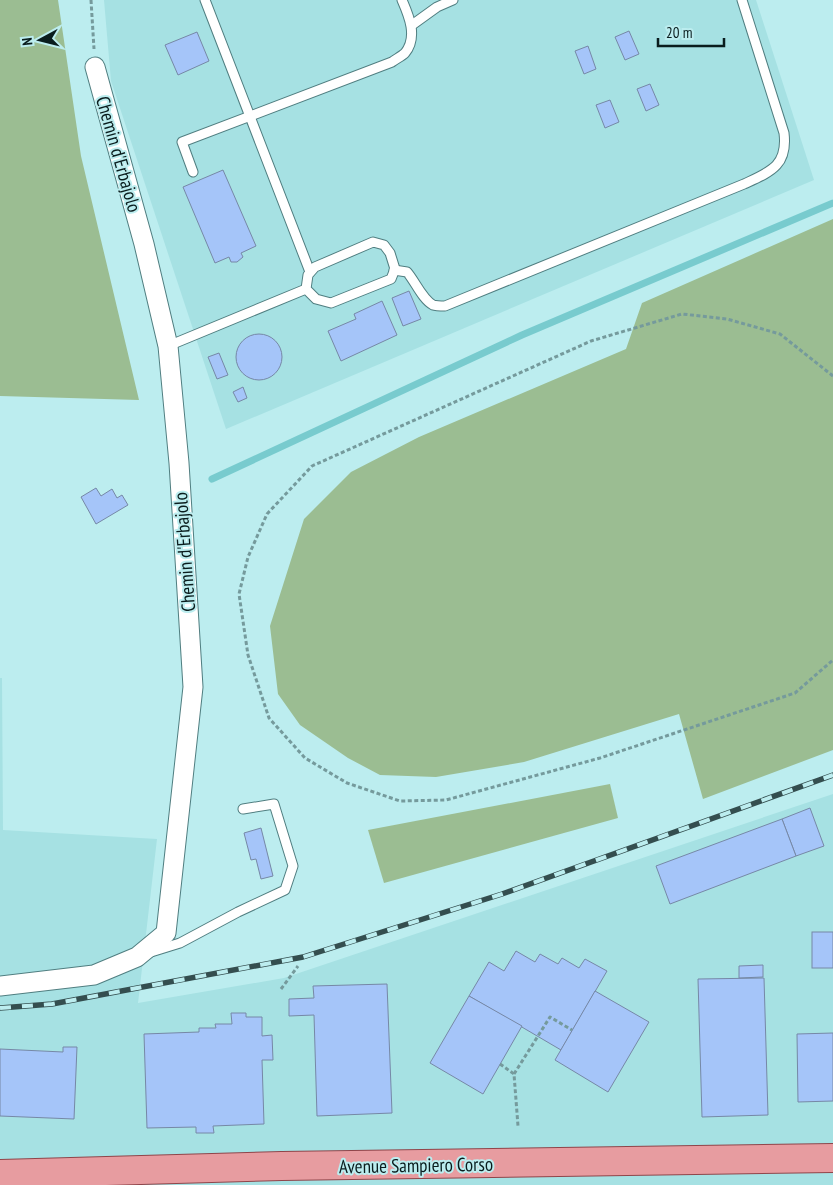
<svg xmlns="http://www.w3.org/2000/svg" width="833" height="1185" viewBox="0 0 833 1185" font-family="'PT Sans Narrow',sans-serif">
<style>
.built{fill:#a6e1e3}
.green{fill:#9bbd92}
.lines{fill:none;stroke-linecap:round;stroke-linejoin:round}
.stream{stroke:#78cbce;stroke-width:7}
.building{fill:#a5c5f9;stroke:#7688a6}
.lane-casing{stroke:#507e80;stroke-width:11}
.street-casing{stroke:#507e80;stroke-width:21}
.primary-casing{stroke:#8f454a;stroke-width:30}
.path{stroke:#759a9c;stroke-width:3;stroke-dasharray:4 2.5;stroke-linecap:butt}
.lane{stroke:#fff;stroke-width:9}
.street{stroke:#fff;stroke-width:19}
.primary{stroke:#e79ca0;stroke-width:28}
.rail-casing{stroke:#344e4f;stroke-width:5.5}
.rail{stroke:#bcedef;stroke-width:4;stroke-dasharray:11;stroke-linecap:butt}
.labels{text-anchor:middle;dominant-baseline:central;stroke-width:4;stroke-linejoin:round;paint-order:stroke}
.street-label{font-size:19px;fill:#0a1d1e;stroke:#bcedef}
</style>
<rect width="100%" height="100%" fill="#bcedef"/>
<!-- built -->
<g class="built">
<path d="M104,0H756L814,180L226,429L111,81Z"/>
<path d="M0,678H2L3,830L157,839L138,1003L284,978L833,794V1185H0Z"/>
</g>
<!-- green -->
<g class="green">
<path d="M0,0H58L81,156L139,400L0,396Z"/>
<path d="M833,219V750L703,799L679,714L524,762L436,777L380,775L348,758L300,725L278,694L270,626L304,519L351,472L419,437L626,349L642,303Z"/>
<path d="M610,784L618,818L384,883L368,830Z"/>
</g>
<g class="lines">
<!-- stream -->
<path class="stream" d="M212,479L522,335L833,203"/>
</g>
<!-- building -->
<g class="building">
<path d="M629,31L639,54L625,60L615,37Z"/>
<path d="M197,32L209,61L178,75L165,45Z"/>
<path d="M588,46L596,69L584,74L575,51Z"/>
<path d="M650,84L659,105L646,111L637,89Z"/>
<path d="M610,100L619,122L605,128L596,105Z"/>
<path d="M223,170L256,246L241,253L243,257L237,262H231L229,257L215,263L183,187Z"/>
<path d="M409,291L421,319L403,326L392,298Z"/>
<path d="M382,301L397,335L341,361L328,331L356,319L354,314Z"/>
<circle cx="259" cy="357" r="23"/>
<path d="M219,353L228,375L217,379L208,357Z"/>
<path d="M243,387L247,398L238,402L233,392Z"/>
<path d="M96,488L101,496L112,489L117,498L122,495L128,505L96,524L81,497Z"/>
<path d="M810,808L824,846L796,856L782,819Z"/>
<path d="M782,819L796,856L670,904L656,866Z"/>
<path d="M261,828L273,876L261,879L256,859L251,860L244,833Z"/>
<rect x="812" y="932" width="21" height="36"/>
<path d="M516,951L535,962L540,954L558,964L562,958L579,968L585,959L607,971L561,1050L469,996L489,962L504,971Z"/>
<path d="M763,965V977L739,978V966Z"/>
<path d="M764,978L768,1115L702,1117L698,979Z"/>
<path d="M387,984L392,1113L317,1116L314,1015L289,1016V999L314,998L313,986Z"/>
<path d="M595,991L649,1022L608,1092L555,1060Z"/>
<path d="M469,996L522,1026L483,1094L430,1063Z"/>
<path d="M231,1013H246V1017H262V1036L272,1035L273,1060H262L264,1124L213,1126L214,1133H196V1127L147,1128L144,1034L199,1032V1028H216L215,1024H232Z"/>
<path d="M833,1033V1101L798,1102L797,1034Z"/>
<path d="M63,1047H77L74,1119L0,1116V1049L63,1052Z"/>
</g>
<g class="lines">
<!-- lane casing -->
<g class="lane-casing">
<g id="lane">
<path d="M205,0L310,272"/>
<path d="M412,25L437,7L453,0"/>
<path d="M193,172L182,142L392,62C396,59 402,56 405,53C418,37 409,16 402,0"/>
<path d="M394,270L407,272C415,281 422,299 433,305C436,306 441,306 445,306L744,184C770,172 788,166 784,133L742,0"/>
<path d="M168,346L306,289L308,275L315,267L373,242L384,245L390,253L395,269L391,279L331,303L316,299L306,289"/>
<path d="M151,952L180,943L238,912L285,890L293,866L274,804L243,809"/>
</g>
</g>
<!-- street casing -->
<g class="street-casing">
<path id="street" d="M0,986L94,975L137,957L166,933L193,687L179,463L168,346L144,244L95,67"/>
</g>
<!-- primary casing -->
<g class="primary-casing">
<path id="primary" d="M0,1174L282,1166L833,1158"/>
</g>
<!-- path -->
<g class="path">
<path d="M91,0L94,49"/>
<path d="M833,376L780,334L727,319L682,314L591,341L312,466L267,514L248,557L239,594L248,655L269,718L305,758L347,783L400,801L446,800L600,758L795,693L833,660"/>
<path d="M281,989L298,966"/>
<path d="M500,1064L514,1074L518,1126"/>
<path d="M514,1074L550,1017L572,1030"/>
</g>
<!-- lane -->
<use href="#lane" class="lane"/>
<!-- street -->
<use href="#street" class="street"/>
<!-- primary -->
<use href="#primary" class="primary"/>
<!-- rail casing -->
<g class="rail-casing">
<path id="rail" d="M0,1008L52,1004L303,957L502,894L833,775"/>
</g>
<!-- rail -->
<use href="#rail" class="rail"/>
</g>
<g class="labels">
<!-- street labels -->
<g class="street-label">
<text transform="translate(119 154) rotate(74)">Chemin d'Erbajolo</text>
<text transform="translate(184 552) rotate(-94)">Chemin d'Erbajolo</text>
<text transform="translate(416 1165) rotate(-1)">Avenue Sampiero Corso</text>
</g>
</g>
<!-- north arrow -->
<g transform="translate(40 40) rotate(263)" stroke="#bcedef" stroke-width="4" paint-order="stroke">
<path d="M0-4L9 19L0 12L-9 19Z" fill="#0a1d1e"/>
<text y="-8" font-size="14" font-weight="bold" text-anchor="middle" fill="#0a1d1e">N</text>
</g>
<!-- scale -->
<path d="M658 38v8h66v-8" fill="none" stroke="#0a1d1e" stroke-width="2.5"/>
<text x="666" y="38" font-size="15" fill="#0a1d1e" stroke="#bcedef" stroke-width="4" paint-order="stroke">20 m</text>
</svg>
